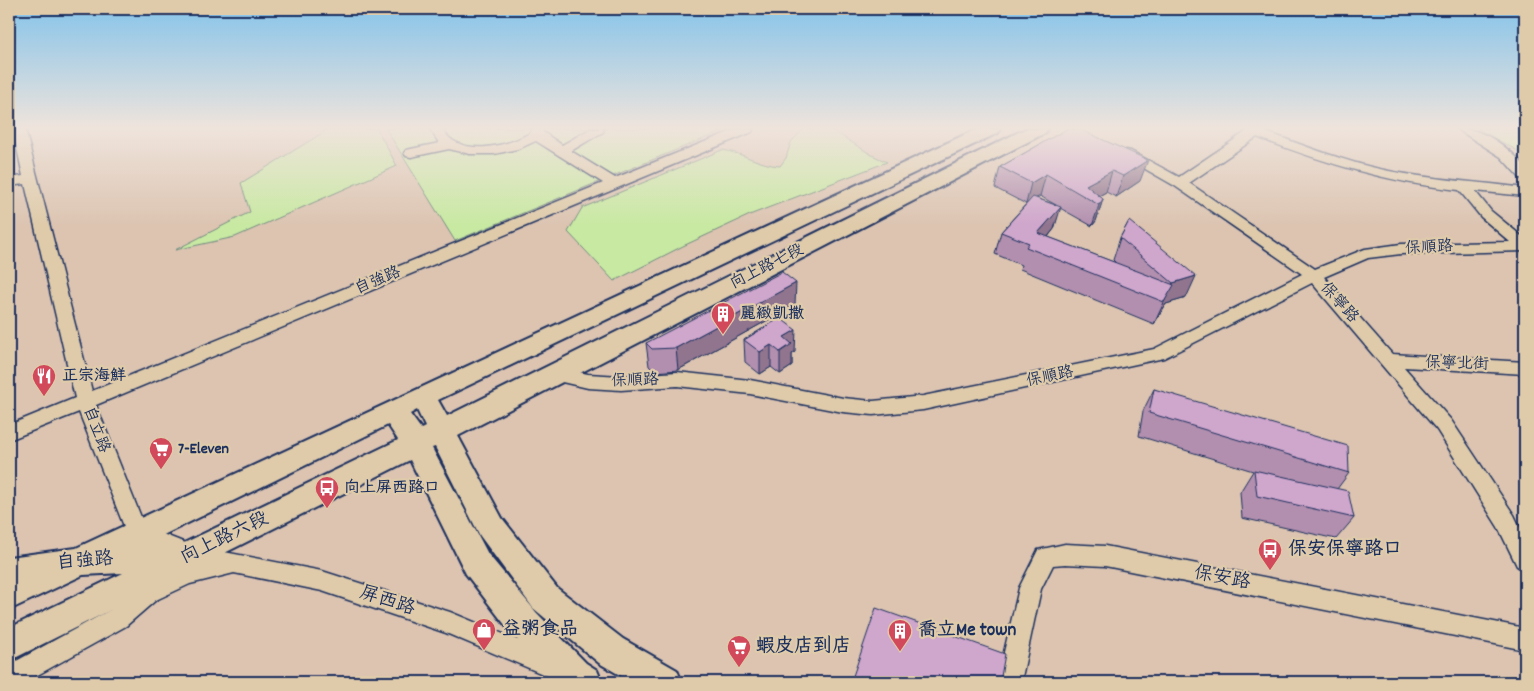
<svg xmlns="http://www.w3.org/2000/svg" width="1534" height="691" viewBox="0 0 1534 691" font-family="Dekko,'LXGW WenKai TC',sans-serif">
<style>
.green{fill:#c8e9a2;stroke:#728c80}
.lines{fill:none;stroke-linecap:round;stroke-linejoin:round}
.street-casing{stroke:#1b2f5e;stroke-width:3}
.secondary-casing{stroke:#1b2f5e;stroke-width:4}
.street{fill:#dfcbaa;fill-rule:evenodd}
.secondary{fill:#dfcbaa;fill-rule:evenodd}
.wall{fill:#b28faf;stroke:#1b2f5e;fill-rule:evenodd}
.shaded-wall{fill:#91748f;stroke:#1b2f5e}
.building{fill:#cfa6cc;stroke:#1b2f5e}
.labels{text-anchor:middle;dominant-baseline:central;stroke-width:4.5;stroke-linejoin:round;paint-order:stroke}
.street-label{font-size:16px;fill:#1b2f5e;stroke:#dfcbaa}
.poi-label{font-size:16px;font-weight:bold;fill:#1b2f5e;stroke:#dfcbaa;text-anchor:start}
.near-street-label{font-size:19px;fill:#1b2f5e;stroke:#dfcbaa}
.near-poi-label{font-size:19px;font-weight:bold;fill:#1b2f5e;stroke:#dfcbaa;text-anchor:start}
</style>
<rect width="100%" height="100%" fill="#dcc4b1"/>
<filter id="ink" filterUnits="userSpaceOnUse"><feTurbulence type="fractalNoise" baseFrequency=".02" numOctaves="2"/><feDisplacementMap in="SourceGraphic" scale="10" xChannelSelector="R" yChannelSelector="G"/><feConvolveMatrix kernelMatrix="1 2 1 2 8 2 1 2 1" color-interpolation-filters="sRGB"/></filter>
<g filter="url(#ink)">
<!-- green -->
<g class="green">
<path d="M329,129H377L397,166L235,237L175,250L250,212L241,183Z"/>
<path d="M386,129H727L455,241Z"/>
<path d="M804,129H830L872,155L887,162L752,214L683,246L614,281L568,232L582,208L722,150C743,153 760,165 780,166L786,158L791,142Z"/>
<path d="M1478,129H1525V157L1518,151Z"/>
</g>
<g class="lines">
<!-- street casing -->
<g class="street-casing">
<g id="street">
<path d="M13,129H25L92,391L603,183L536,141L518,149L494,154H470L449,149L411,157L406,156L404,153L406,150L439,143L430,129H442C459,158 506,147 530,133L532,129H544L543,132L562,145L590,129H604L603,132L571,151L615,178L737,129H753L752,132L96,405L145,527L193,546L322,571L450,612L566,660L569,668L566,676L557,680L446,633L322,591L234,573L190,584L156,600L126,626L25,682H9V665L110,610L132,594L158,567L166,564L175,569L190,564L129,539L79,412L9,440V425L75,398L25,184L9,186V178L23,176Z"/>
<path d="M1250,129H1267L1266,132C1306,146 1347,163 1389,171C1434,180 1480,182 1525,188V196L1475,191L1491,211L1525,239V251L1401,254L1368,258L1324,277L1392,354L1525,362V374L1404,367L1451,420L1514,515L1525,538V569L1517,566L1498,527L1437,430L1312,283L1164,358L923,410L873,415L843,412L750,394L677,386L621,390L588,388L549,379L546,374L549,369L555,367L588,374L621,376L677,372L750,380L843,398L873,401L923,396L1154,349L1302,274L1175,186L1119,154L1126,150L1131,151L1179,177ZM1257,137C1325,163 1387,182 1459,190L1481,217L1510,242L1401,244L1365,249L1315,269L1189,183Z"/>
<path d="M1457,129C1481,126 1509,148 1525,166V179L1520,178L1501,157Z"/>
<path d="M1065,544L1105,546L1525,628V650L1105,566L1065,564L1053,565L1041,589L1021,682H997L1019,588L1038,550Z"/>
</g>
</g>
<!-- secondary casing -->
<g class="secondary-casing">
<path id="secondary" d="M977,129H1000L998,133L438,400L447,416L1025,129H1047L1045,133L458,436L502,518L557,588L623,639L677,670L682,682H632L599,663L533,608L480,536L435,447L432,448L488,554L536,612L586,663L597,670L602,682H557L512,634L466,574L410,460L9,661V628L123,573L83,575L9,610V557L76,548ZM417,410L425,427L421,429L410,414ZM388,425L398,440L184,543L145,544Z"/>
</g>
<!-- street -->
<use href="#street" class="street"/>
<!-- secondary -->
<use href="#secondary" class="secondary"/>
</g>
<!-- wall -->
<g class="wall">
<path d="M1067,129L1140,181L1116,197L1106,192L1099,196L1103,199L1096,221L1092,226L1060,208L1054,229L1048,237L1116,263L1113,260L1120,238L1129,221L1186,298L1166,304L1154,324L1020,269L1021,265L995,254L1001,232L1026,204L995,188L1000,167ZM1040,196L1056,205L1036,198Z"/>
<path d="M795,305L678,370L655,372L649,366L646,343Z"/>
<path d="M780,318L795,352L792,354V366L780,374L771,367L760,374L745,362L744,340Z"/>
<path d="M1154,389L1349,473L1337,489L1354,518L1336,539L1242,518L1240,492L1253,471L1139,436L1143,411Z"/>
</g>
<!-- shaded-wall -->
<g class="shaded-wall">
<path d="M9,137L13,170L9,171Z"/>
<path d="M1148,160L1140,181L1116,197L1123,176Z"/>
<path d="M1112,171L1106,192L1091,200L1086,185Z"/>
<path d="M1046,174L1040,196L1026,204L1031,183Z"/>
<path d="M1103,199L1096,221L1092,226L1099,205Z"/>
<path d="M1061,207L1054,229L1036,251L1038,233Z"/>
<path d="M1196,276L1186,298L1166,304L1154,324L1173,283Z"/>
<path d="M796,283L795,305L678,370L676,348Z"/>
<path d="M796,330L795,352L792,354V366L780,374V352L784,337Z"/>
<path d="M771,345V367L760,374V352Z"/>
</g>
<!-- building -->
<g class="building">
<path d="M1067,129H1079L1148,160L1123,176L1112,171L1086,185L1103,199L1099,205L1046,174L1031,183L1000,167Z"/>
<path d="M1033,197L1061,207L1038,233L1174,285L1164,302L1026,247L1029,243L1001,232Z"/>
<path d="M1129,221L1196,276L1173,283L1120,238Z"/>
<path d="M782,272L796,283L676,348L652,349L646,343Z"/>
<path d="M780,318L796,330L784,337L792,344L780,352L771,345L760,352L744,340Z"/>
<path d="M1154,389L1348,446L1349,473L1149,413Z"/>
<path d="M1254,470L1348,491L1354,518L1257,496Z"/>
<path d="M876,608L1005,654L1000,682H851Z"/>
</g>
</g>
<!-- sky -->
<linearGradient id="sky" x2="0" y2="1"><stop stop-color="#84c3ea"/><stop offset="0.57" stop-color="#efe4dc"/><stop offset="1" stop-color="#efe4dc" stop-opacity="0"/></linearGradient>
<rect width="1534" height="225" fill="url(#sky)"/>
<!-- icons -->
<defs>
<g id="building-pin" transform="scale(1.25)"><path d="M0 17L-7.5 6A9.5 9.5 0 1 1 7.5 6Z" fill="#d1495b" stroke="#dfcbaa"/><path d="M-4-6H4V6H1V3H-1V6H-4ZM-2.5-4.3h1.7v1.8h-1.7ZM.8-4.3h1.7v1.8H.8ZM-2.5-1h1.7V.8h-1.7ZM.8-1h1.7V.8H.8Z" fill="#fff"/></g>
<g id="restaurant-pin" transform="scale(1.25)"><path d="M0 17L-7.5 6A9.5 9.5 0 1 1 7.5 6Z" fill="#d1495b" stroke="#dfcbaa"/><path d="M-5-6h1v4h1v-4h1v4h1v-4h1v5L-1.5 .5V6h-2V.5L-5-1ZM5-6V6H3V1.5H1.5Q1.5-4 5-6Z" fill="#fff"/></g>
<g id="supermarket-pin" transform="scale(1.25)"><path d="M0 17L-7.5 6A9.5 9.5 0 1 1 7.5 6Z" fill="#d1495b" stroke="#dfcbaa"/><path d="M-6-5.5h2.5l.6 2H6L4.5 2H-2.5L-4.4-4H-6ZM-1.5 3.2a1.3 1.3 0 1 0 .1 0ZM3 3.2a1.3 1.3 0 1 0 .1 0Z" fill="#fff"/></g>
<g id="bus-pin" transform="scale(1.25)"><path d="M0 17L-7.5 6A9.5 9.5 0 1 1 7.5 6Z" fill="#d1495b" stroke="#dfcbaa"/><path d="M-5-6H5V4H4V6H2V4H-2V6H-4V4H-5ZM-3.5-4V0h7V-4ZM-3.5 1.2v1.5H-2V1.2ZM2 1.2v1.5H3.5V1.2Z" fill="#fff"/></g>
<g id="shop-pin" transform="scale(1.25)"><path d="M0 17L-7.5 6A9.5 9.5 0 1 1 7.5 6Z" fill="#d1495b" stroke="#dfcbaa"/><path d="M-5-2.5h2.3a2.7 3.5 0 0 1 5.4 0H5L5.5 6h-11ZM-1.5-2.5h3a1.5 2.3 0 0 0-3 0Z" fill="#fff"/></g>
</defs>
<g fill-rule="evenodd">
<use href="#building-pin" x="723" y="314"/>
<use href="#restaurant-pin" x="44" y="376"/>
<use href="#supermarket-pin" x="161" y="449"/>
<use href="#bus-pin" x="327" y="488"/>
<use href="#bus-pin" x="1270" y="550"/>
<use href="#shop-pin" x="484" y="630"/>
<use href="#building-pin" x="900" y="631"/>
<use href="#supermarket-pin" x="739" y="647"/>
</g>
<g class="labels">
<!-- street labels -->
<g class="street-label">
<text transform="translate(1429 248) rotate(-3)">保順路</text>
<text transform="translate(767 267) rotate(-27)">向上路七段</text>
<text transform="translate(378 281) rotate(-23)">自強路</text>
<text transform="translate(1339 303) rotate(48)">保寧路</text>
<text transform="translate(1457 364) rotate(2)">保寧北街</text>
<text transform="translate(1050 377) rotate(-12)">保順路</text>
<text transform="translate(635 381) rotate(-2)">保順路</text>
<text transform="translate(96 430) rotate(69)">自立路</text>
</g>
<!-- poi labels -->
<g class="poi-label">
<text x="740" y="314">麗緻凱撒</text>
<text x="62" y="376">正宗海鮮</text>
<text x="178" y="449">7-Eleven</text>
<text x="344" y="488">向上屏西路口</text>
</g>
<!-- near-street labels -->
<g class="near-street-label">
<text transform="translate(225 539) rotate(-26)">向上路六段</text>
<text transform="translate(85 562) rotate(-5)">自強路</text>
<text transform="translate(1222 579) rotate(11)">保安路</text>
<text transform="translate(387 602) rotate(18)">屏西路</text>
</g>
<!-- near-poi labels -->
<g class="near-poi-label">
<text x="1288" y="550">保安保寧路口</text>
<text x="502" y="630">益粥食品</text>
<text x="918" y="631">喬立Me town</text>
<text x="756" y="647">蝦皮店到店</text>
</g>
</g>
<!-- margin -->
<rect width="1534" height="691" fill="none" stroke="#dfcbaa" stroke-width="30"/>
<rect x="15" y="15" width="1504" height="661" fill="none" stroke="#1b2f5e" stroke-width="2" filter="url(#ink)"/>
</svg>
